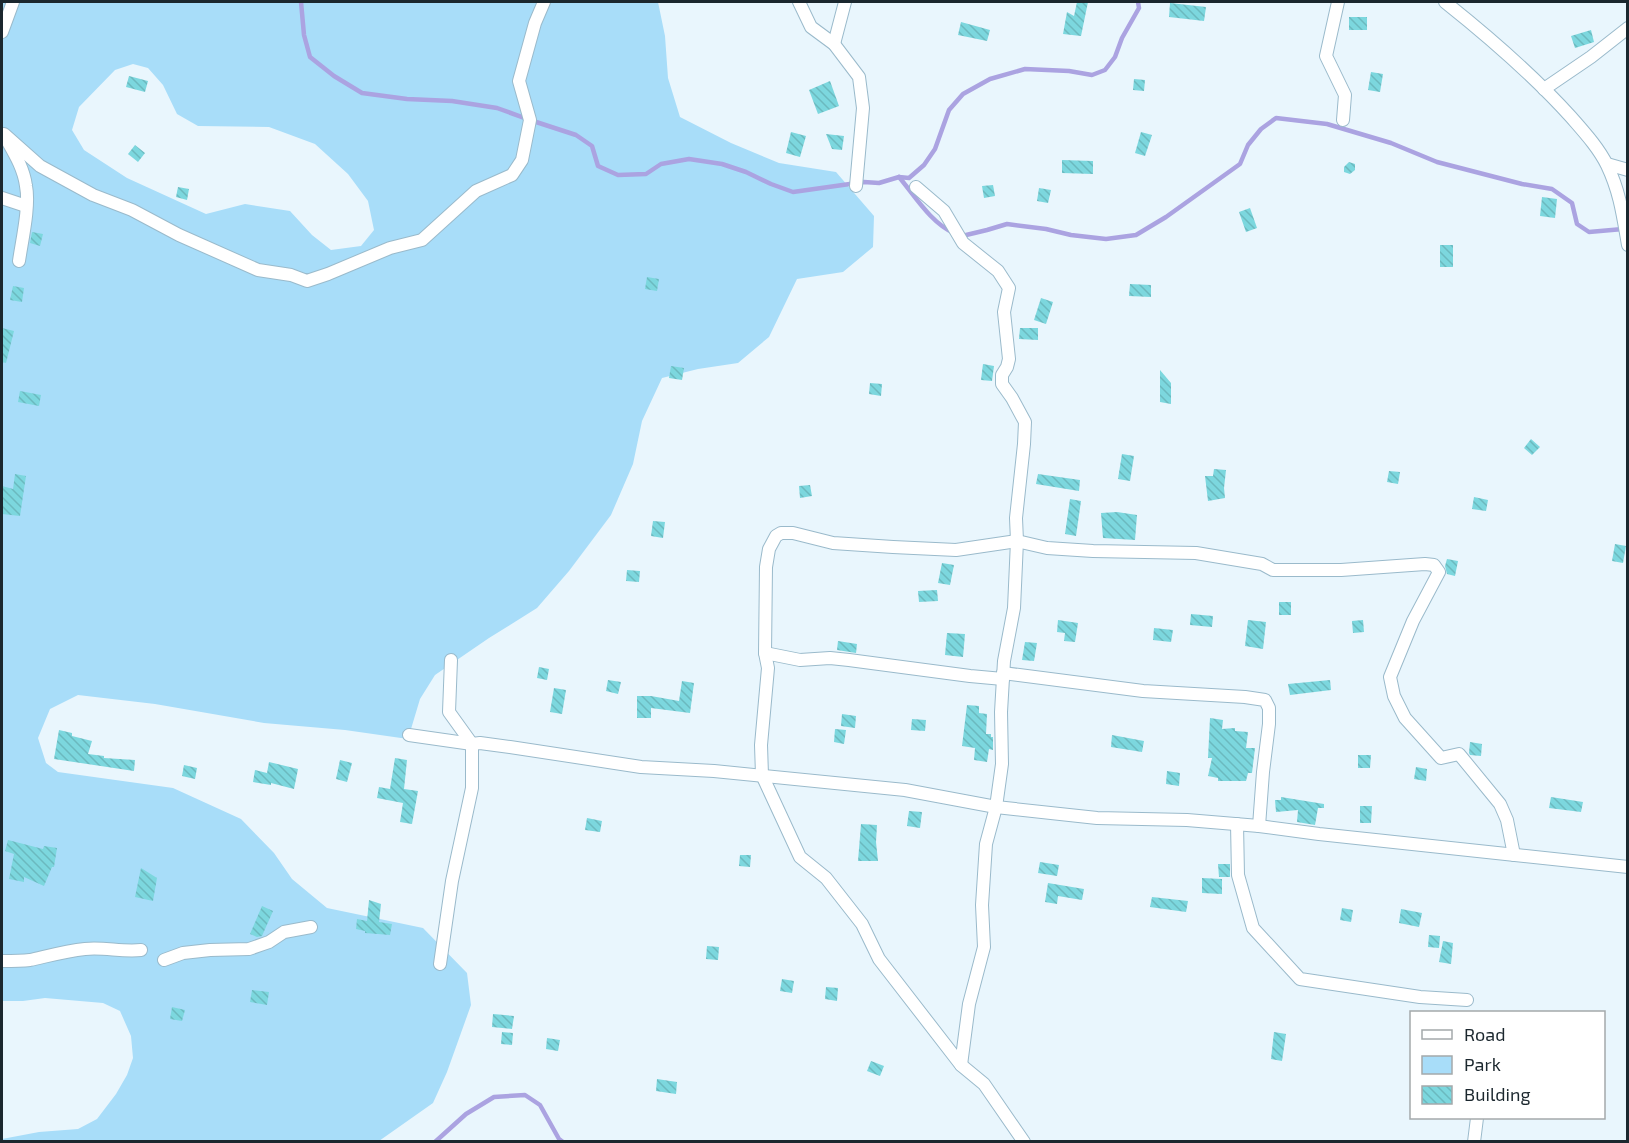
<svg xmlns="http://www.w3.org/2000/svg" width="1629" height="1143" viewBox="0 0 1629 1143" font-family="'Exo 2',sans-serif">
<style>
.green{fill:#a8ddf9;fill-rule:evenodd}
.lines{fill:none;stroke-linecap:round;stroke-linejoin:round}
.stream{stroke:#aba3e1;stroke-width:4.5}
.building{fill:url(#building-back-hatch)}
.minor-casing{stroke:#9abacb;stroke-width:14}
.minor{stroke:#fff;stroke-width:12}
</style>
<defs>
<pattern id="building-back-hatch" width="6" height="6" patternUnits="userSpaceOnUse" patternTransform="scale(1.5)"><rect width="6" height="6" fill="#7cd7de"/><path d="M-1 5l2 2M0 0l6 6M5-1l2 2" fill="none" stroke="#6bb9bf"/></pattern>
</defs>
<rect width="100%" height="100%" fill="#e9f6fd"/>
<!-- green -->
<path class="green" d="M2,2H658L665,36L668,78L680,117L731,143L779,163L836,172L874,216L873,247L843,272L797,279L769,337L738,363L698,369L662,378L642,421L633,464L611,515L569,571L537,608L489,638L435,675L420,699L408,739L345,730L264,723L155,704L78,695L50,709L38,738L46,763L58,772L173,788L241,819L274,853L292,879L327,908L423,928L467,973L471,1005L447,1072L433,1103L379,1141H2V1139L39,1132L78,1129L97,1119L116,1094L127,1075L133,1058L131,1036L120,1011L103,1003L45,998L23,1001H2ZM133,64L148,68L163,85L177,114L198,126L269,127L315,144L348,174L368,201L374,230L361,246L331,250L312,235L290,211L245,204L206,214L127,178L84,150L72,130L79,107L115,70Z"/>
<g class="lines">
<!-- stream -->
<g class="stream">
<path d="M301,2L304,35L310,57L334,76L362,93L407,99L452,101L497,108L530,120L576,135L592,146L598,166L618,175L646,174L661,164L689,159L722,164L746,172L771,184L793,192L864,182L879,183L899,177L909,178L924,165L935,149L949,110L963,94L990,79L1025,69L1069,71L1092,75L1105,70L1115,57L1122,38L1139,8L1138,2"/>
<path d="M899,177C915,196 931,223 954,233"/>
<path d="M962,236L987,230L1007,224L1046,229L1071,235L1106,239L1136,235L1166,217L1240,164L1248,145L1261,129L1276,118L1327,124L1391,143L1437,162L1522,184L1552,189L1572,203L1577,224L1589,232L1623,229"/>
<path d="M435,1142L466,1114L494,1097L525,1095L540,1105L559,1139L563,1142"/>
</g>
</g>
<!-- building -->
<g class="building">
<path d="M1077,2H1088L1081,36L1063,34L1067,12L1074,16Z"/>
<path d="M1170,3L1206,7L1204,21L1169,17Z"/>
<rect x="1349" y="17" width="18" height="13"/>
<path d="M961,22L990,30L987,41L958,35Z"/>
<path d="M1591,30L1594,42L1575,48L1571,36Z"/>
<path d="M1371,72L1383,74L1380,92L1368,90Z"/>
<path d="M129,76L148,81L145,92L126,87Z"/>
<path d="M1134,79L1145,80L1144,91L1133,90Z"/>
<path d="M830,81L839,106L818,114L809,90Z"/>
<path d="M791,132L806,136L800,157L786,153Z"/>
<path d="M1141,132L1152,135L1145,156L1135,153Z"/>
<path d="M826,134L844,136L842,150L832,149Z"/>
<path d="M135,145L145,153L138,162L128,154Z"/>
<path d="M1062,160L1093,161V174L1062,173Z"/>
<path d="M1349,162L1355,164V170L1350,174L1344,172V167Z"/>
<path d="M993,185L995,196L984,198L982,186Z"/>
<path d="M178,187L189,189L187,200L176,197Z"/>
<path d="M1039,188L1051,190L1048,203L1037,201Z"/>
<path d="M1542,197L1557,199L1555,218L1540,216Z"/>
<path d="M1250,208L1257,228L1246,232L1239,212Z"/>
<path d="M32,232L43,234L40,246L30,243Z"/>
<rect x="1440" y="245" width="13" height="22"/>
<path d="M647,277L659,279L657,291L645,289Z"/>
<path d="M1130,284L1151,285V297L1129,296Z"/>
<path d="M13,286L24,288L22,302L10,300Z"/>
<path d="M1041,298L1053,302L1046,324L1034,320Z"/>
<path d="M2,328L14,331L6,363L2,362Z"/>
<path d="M1020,328H1038V340L1019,339Z"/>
<path d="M983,364L994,366L992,381L981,380Z"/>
<path d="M671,366L684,368L682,380L669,378Z"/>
<path d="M1160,370L1171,383V404L1160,402Z"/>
<path d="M870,383L882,384L881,396L869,394Z"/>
<path d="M20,391L41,395L39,406L18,402Z"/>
<path d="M1531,439L1540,447L1532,455L1524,448Z"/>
<path d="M1122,454L1134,456L1130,481L1118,479Z"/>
<path d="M1214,469L1226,470L1224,488L1225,498L1208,501L1205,476H1213Z"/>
<path d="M1389,471L1400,472L1398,484L1387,482Z"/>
<path d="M15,474L26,476L20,516L2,514V486L13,489Z"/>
<path d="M1038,474L1080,480L1079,491L1036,484Z"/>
<path d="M810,485L812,496L800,498L799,486Z"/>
<path d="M1474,497L1488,500L1486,511L1472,509Z"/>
<path d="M1070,499L1081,501L1076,536L1065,534Z"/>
<path d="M1117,512L1137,515L1135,540L1103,538L1101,513Z"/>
<path d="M653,521L665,522L663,538L651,536Z"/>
<path d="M1615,544L1626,546L1623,563L1612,561Z"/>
<path d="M1447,559L1458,561L1455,576L1447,574L1445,566Z"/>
<path d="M942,563L954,565L950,585L938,583Z"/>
<path d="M627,570L640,571L639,582L626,581Z"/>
<path d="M937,590L938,601L919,602L918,591Z"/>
<rect x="1279" y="602" width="12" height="13"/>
<path d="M1191,614L1213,616L1212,627L1190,625Z"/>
<path d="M1058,620L1078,623L1075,642L1064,641L1065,633L1057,632Z"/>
<path d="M1248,620L1266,622L1263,649L1245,646Z"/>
<path d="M1363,620L1364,632L1353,633L1352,621Z"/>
<path d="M1154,628L1173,630L1171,642L1153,640Z"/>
<path d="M947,633L965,634L963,657L945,655Z"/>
<path d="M838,641L857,644L856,653L837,650Z"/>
<path d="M1025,642L1037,643L1034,661L1022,660Z"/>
<path d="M539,667L549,669L547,680L537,678Z"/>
<path d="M608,680L621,682L618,694L606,691Z"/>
<path d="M1330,680L1331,690L1290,695L1288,684Z"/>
<path d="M682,681L694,683L690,713L651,708V718H637V696H651L679,701Z"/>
<path d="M554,688L566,690L562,714L550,712Z"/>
<path d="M967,705L979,706V713L987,714L986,734H991V737H993V750L989,749L987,762L974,760L975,748L962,746Z"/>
<path d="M842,714L856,716L855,728L841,726Z"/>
<path d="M1210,718L1223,720L1222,729L1235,728V731L1248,732L1246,748H1255L1252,773H1248L1246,781H1218V778L1208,776L1212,758H1208Z"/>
<path d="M912,719L926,720L925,731L911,730Z"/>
<path d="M835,729L846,730L844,744L834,742Z"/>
<path d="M59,730L72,733V736L92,741L88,754L104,756V758L135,760L134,771L54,759Z"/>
<path d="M1112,735L1144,741L1142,752L1111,747Z"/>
<path d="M1470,742L1482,744L1481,756L1470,755L1469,753Z"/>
<path d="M1358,755H1371L1370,768H1358Z"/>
<path d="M395,758L407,760L404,789L418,791L412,824L400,822L403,803L377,798L379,787L390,789Z"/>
<path d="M340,760L352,763L347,782L336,779Z"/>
<path d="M269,762L298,769L294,789L271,783V785L253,782L255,770L267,773Z"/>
<path d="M184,765L197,768L195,779L182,776Z"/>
<path d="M1416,767L1427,769L1426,781L1414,779Z"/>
<path d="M1167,771L1180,773L1179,786L1166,784Z"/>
<path d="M1281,797L1324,804V808H1318L1315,825L1297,822L1298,810L1276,812L1275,800H1281Z"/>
<path d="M1551,797L1583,802L1581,812L1549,808Z"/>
<path d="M1360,806H1372L1371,823H1360Z"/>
<path d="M909,811L922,812L920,828L907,826Z"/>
<path d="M587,818L602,821L600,832L585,830Z"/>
<path d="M861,824L877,825L876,842L878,861H858Z"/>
<path d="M8,840L43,849L44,846L57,848L54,867H52L44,886L24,877V882L9,879L14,854L5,851Z"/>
<path d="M740,855H751L750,867L739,866Z"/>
<path d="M1040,862L1059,865L1057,876L1038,873Z"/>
<path d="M1218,864H1230V877H1219Z"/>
<path d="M141,868L157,878L153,901L135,897Z"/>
<path d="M1202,878L1222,879V894L1202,893Z"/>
<path d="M1048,883L1084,889L1082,900L1058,896L1057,904L1045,902Z"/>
<path d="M1152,897L1188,901L1186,912L1150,907Z"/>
<path d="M369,900L381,904L379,922L392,924L390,935L365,933V931L356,929L357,919L367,921Z"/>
<path d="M262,906L273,911L262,936L257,937L250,934Z"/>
<path d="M1342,908L1353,910L1351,922L1340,920Z"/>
<path d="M1401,909L1422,913L1419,927L1399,923Z"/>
<path d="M1429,935L1440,936L1439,948L1428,947Z"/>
<path d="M1443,941L1453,943L1451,964L1439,962Z"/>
<path d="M707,946L719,947L718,960L706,959Z"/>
<path d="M782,979L794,981L792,993L780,991Z"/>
<path d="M826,987L838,988L837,1001L825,999Z"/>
<path d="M252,990L269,992L267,1005L250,1002Z"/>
<path d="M172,1007L185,1010L182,1021L170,1019Z"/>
<path d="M493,1014L514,1016L512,1029L492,1027Z"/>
<path d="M502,1032L513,1033L512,1045L501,1044Z"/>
<path d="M1274,1032L1286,1034L1282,1061L1271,1059Z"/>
<path d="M547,1038L560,1040L558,1051L546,1049Z"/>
<path d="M871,1061L884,1066L880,1076L867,1071Z"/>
<path d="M657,1079L677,1082L676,1094L656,1091Z"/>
</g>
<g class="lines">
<!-- minor casing -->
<g class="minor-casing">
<g id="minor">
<path d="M799,2L811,27L834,44L859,77L863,108L856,186"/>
<path d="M1338,2L1326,56L1345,95L1343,120"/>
<path d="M1445,2C1489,37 1533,75 1571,117C1584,132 1598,147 1607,165C1620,192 1623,216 1628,245"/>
<path d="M2,32L13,2"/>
<path d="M834,44L845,2"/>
<path d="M1544,89L1591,57L1628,28"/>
<path d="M4,134L40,166L93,195L132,210L179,235L258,270L291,275L307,281L328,274L390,248L422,240L476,191L512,175L522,160L530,120L519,81L535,23L544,2"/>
<path d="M8,142C16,156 24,170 26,186C30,206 22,240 19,261"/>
<path d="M1607,164L1628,170"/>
<path d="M916,187L944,211L963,243L998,271L1009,288L1004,312L1009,359L1007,367L1002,375V384L1012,398L1025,422L1024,444L1016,518L1017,541L1014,608L1004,661L1001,712L1002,764L996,807L986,844L982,905L984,947L969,1004L961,1065"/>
<path d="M2,198L26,206"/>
<path d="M765,653L800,660L830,658L849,660L970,676L1003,679"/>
<path d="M1003,673L1143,691L1245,697L1265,700L1269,708V724L1263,772L1259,826"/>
<path d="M409,735L472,744L480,743L510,747L641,767L714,771L905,790L996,807L1097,818L1187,820L1259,826L1319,834L1628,867"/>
<path d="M1237,824L1238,875L1253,928L1300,979L1420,997L1467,1000"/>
<path d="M164,960L183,953L210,950L249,949L269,942L284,932L311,927"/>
<path d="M2,961C11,961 21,961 30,960C48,956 66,951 85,949C104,947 122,952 141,950"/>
<path d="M440,964L452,881L472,788V744L449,712L451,660"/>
<path d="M1024,1142L984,1084L961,1065L879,959L862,924L826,878L800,857L762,775L761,745L768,668L765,653L766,567L769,549L776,536L781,533H793L833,543L893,547L956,550L1017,541L1047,548L1093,551L1196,553L1262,564L1273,570H1341L1425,564L1434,565L1439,572L1413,621L1390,677L1394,696L1405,718L1441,758L1459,754L1500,804L1507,820L1514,855"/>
<path d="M1474,1142L1477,1118"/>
</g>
</g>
<!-- minor -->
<use href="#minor" class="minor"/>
</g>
<!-- border -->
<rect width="1629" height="1143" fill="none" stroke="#1b272e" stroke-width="6"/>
<!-- legend -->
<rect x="1410" y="1011" width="195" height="108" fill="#ffffff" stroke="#a4a9ab" stroke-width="1.5"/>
<rect x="1422" y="1030" width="30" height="9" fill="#ffffff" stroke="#a4a9ab" stroke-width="1.5"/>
<text x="1464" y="1041" font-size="18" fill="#1b272e">Road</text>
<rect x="1422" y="1056" width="30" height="18" fill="#a8ddf9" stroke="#a4a9ab" stroke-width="1.5"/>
<text x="1464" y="1071" font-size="18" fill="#1b272e">Park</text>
<rect x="1422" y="1086" width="30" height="18" fill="url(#building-back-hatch)" stroke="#a4a9ab" stroke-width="1.5"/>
<text x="1464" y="1101" font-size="18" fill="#1b272e">Building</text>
</svg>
